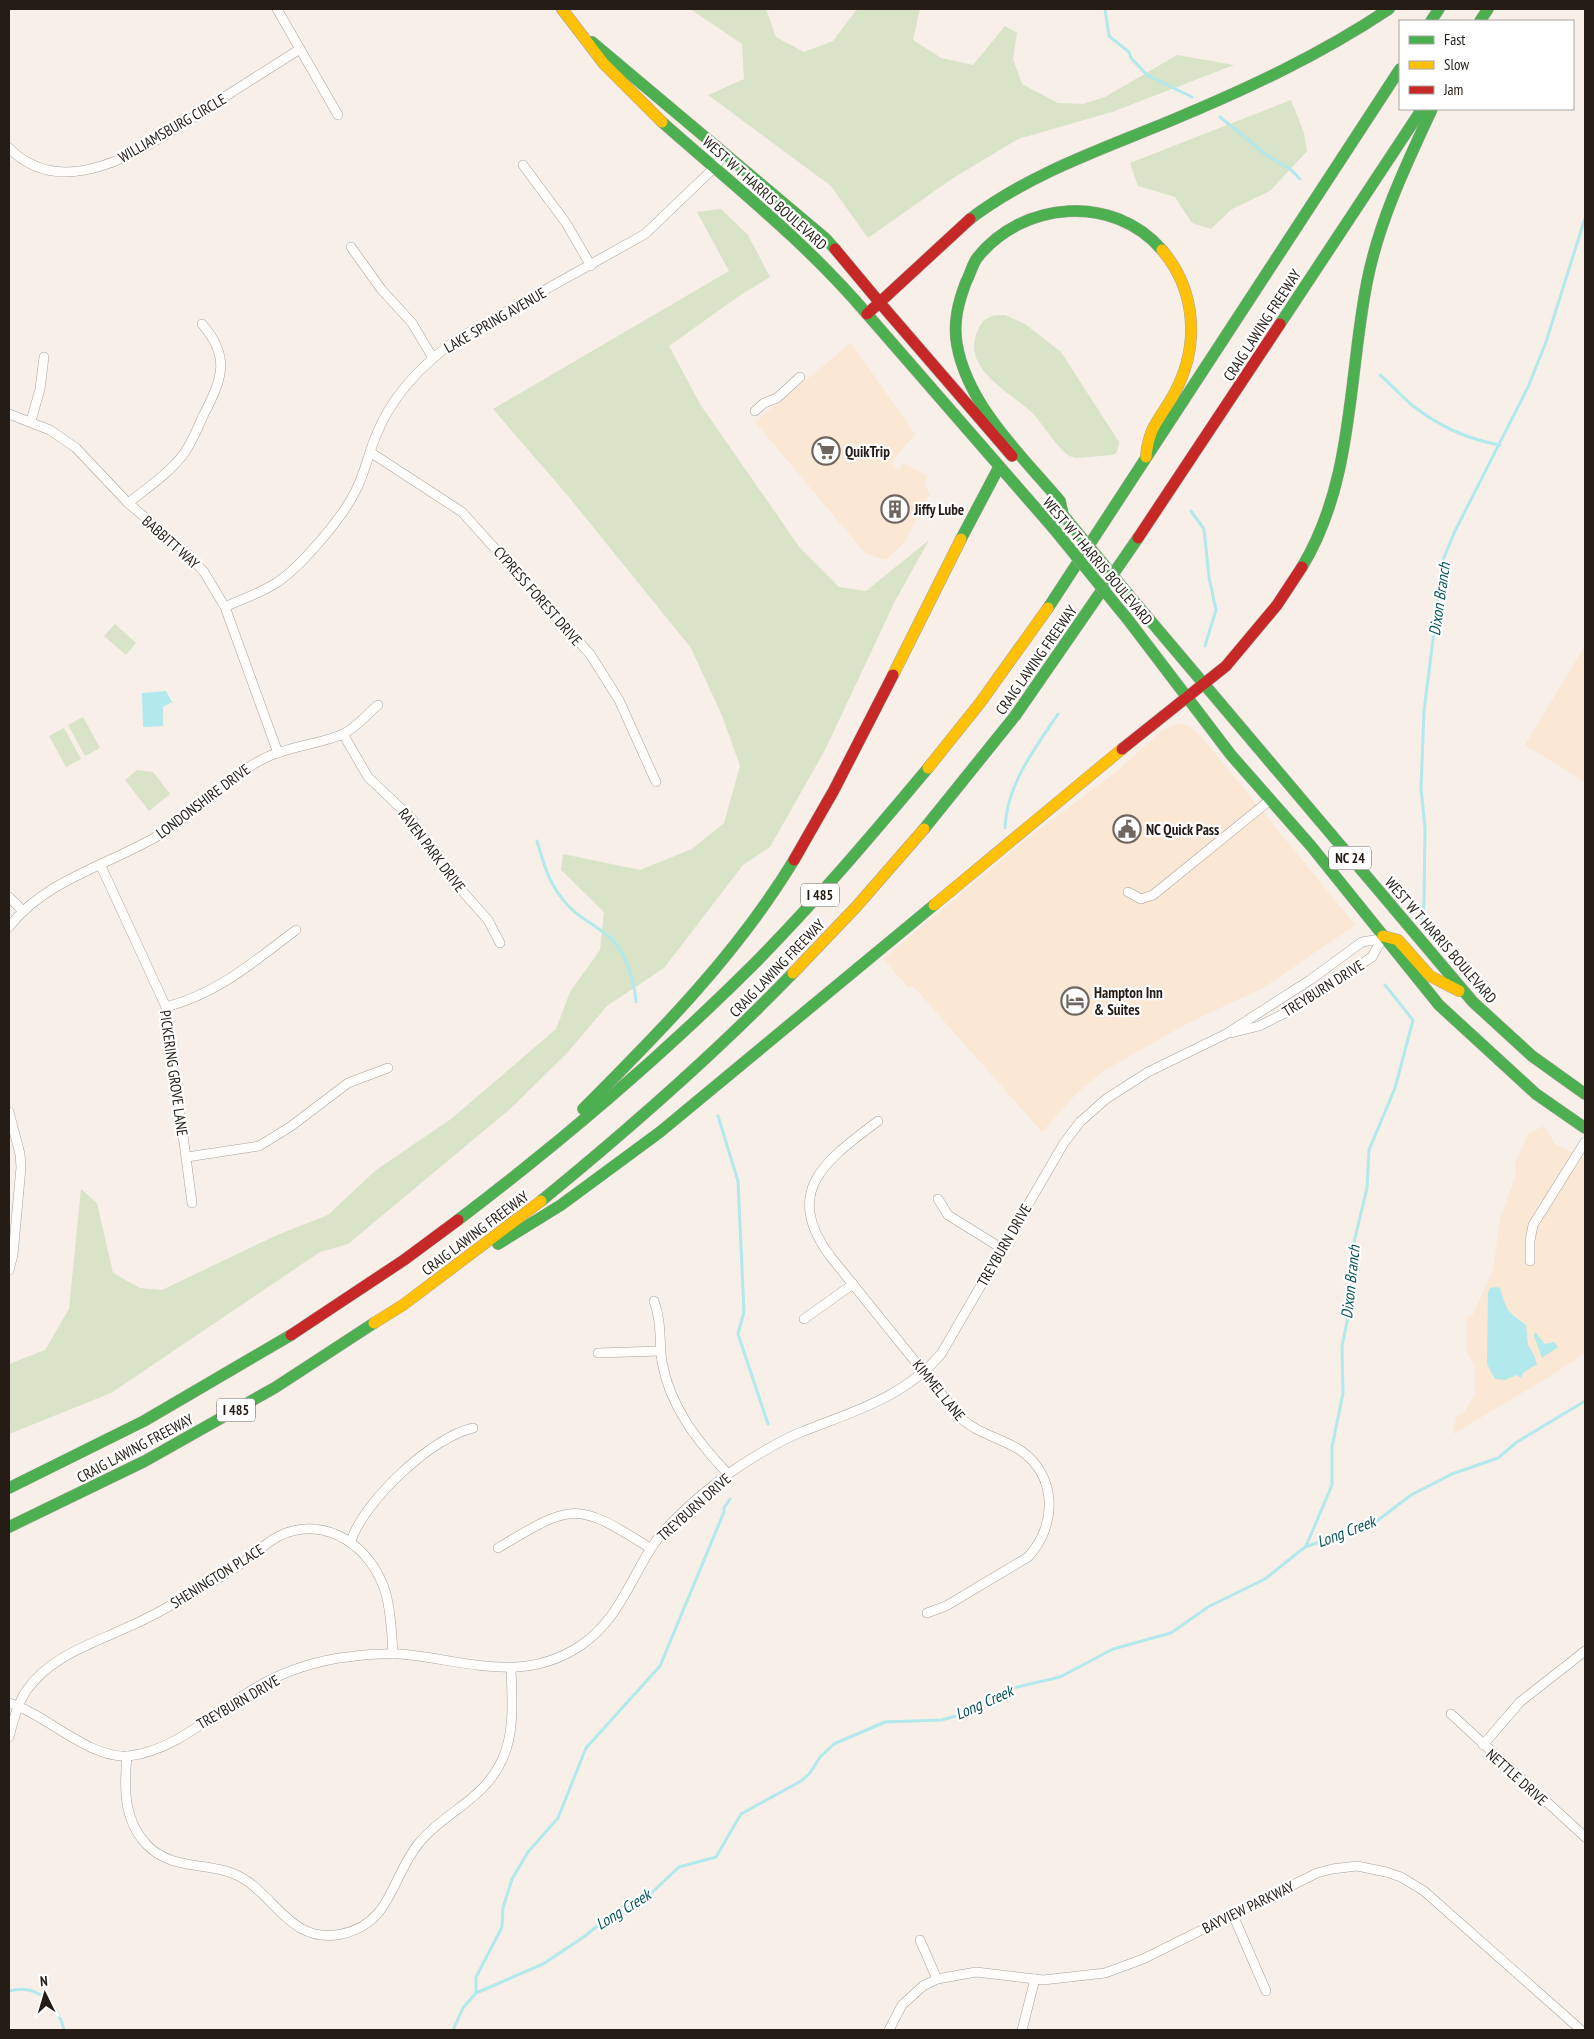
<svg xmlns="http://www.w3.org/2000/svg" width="1594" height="2039" viewBox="0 0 1594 2039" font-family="'PT Sans Narrow',sans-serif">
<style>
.built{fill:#fae7d4}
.green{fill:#d9e3c8}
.water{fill:#b1e9ec}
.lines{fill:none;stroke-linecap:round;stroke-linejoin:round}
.stream{stroke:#b1e9ec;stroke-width:3}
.street-casing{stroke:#a9a29c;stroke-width:10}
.fast-casing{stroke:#a9a29c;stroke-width:12}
.slow-casing{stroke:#a9a29c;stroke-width:12}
.jam-casing{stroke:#a9a29c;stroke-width:12}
.street{stroke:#fefdfc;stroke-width:9}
.fast{stroke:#4caf50;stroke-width:11}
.slow{stroke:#ffc107;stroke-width:11}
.jam{stroke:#c62828;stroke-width:11}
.fast-bridge-casing{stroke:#a9a29c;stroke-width:12;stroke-linecap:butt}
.fast-bridge{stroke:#4caf50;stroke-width:11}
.labels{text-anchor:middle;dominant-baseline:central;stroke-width:4.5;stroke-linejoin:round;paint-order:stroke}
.shield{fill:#fff;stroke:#66615b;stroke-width:1}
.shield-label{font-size:14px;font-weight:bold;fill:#251d15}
.street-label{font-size:15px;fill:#251d15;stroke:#fff}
.poi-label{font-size:15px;font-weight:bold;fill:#251d15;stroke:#fff;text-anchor:start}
.water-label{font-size:16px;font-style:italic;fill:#055359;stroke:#fff}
</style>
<rect width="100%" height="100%" fill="#f7efe8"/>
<!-- built -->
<g class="built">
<path d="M851,343L915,434L891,463L899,470L904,463L928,476L924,484L930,494L904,543L886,560L865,553L755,422Z"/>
<path d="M1585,646V782L1525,745Z"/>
<path d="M1179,723L1189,726L1201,736L1355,925L1263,988L1190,1022L1105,1070L1078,1092L1042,1132L913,986L908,987L883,959L1029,837L1116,772L1163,730Z"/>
<path d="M1544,1126L1555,1144L1585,1159V1352L1557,1372L1453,1434L1456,1418L1464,1412L1475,1395V1368L1467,1351V1317L1472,1316L1493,1270L1500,1219L1516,1175L1515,1163L1529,1133Z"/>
</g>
<!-- green -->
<g class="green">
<path d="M690,9H766L776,37L804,52L833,41L857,9H920L913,40L941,58L973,65L1005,26L1017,33L1013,59L1022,84L1058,103L1083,104L1105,97L1177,55L1234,65L1112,112L1018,139L950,180L868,238L831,186L708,95L744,79L742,44Z"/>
<path d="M1291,100L1304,133L1307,151L1270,191L1232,209L1211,229L1192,223L1175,197L1138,186L1130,163Z"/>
<path d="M721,209L748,235L770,277L739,296L669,346L700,404L800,548L839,587L866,591L929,540L895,601L825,750L770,847L743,865L664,968L607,1006L567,1053L510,1109L348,1244L320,1252L111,1393L9,1434V1364L45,1350L69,1309L81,1189L97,1203L113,1273L140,1288L162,1290L277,1235L328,1215L376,1170L451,1119L556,1029L570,992L600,950L604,912L561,870L563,854L640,870L692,849L724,823L740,766L723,718L691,648L568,496L493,409L729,271L697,212Z"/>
<path d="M1005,315L1025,324L1061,352L1119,442L1117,452L1113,455L1076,458L1069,456C1056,446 1046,429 1035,416C1014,393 959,370 978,330C983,317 992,315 1005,315Z"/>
<path d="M115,624L136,643L126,655L104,636Z"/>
<path d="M83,717L100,748L85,756L68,725Z"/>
<path d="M64,728L81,759L66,767L49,736Z"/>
<path d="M137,770L153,772L170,794L149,811L125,780Z"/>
</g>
<!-- water -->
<g class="water">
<path d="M166,691L172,702L163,707V726L143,727L142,693Z"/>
<path d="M1496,1287L1500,1288C1507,1311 1506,1310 1526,1325L1528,1345L1534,1355L1537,1364L1523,1373L1521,1378L1517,1375L1505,1380L1495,1379L1487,1364L1488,1293L1490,1288Z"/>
<path d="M1535,1332L1545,1344L1554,1342L1558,1347L1542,1358L1534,1336Z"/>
</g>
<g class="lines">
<!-- stream -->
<g class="stream">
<path d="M1105,9L1109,36L1129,52L1131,58L1147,75L1192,97"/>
<path d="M1220,117L1269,157L1290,169L1300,179"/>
<path d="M1380,375C1391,384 1401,396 1412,405C1438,426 1467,439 1500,445"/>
<path d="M1191,511L1204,529L1209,577L1216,610L1205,646"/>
<path d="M1005,828C1006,786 1035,748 1058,714"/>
<path d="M537,841C543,861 548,881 561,897C575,918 601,926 616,944C627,957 635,985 636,1002"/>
<path d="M1422,919L1424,905L1425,828L1421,788L1424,711L1443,560L1454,533L1528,387L1546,342L1585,218"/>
<path d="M718,1116L738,1181L744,1312L738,1334L768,1424"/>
<path d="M1306,1546L1332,1485V1447L1343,1393L1342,1346L1352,1298L1353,1246L1367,1188L1369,1150L1395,1088L1413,1020L1385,985"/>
<path d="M9,1991C38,1983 58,2005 64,2030"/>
<path d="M476,1993V1977L502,1927L503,1908L512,1879L528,1852L558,1818L586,1748L660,1666L724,1512V1508L730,1499"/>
<path d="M453,2030L463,2008L476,1993L543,1964L585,1936L612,1914L645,1899L679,1867L716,1857L741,1814L801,1781L810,1773L820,1757L834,1744L885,1722L941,1720L960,1715L1004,1690L1060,1677L1113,1649L1171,1633L1208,1607L1265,1579L1305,1547L1373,1524L1411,1495L1452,1474L1498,1458L1517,1442L1585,1401"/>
</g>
<!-- street casing -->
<g class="street-casing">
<g id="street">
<path d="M277,9L338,115"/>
<path d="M9,148C67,207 153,143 207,108C238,88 269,69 300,49"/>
<path d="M523,165L566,223L591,266"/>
<path d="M351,247L381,289L412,323L433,358"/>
<path d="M755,411L764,403L777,398L800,377"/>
<path d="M9,414L50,430L76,448L128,503L188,554L204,572L225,607L278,753"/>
<path d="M31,421L40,389L44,357"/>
<path d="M370,452L462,512L590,654L619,700L656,782"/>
<path d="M128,503C147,488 171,472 185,452C193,440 198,427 204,414C222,379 231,357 202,324"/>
<path d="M225,607C242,599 261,593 276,583C301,567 342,518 355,492C364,475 368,456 375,438C391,396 422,364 459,338L645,234L714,168L726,153"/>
<path d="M343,734L368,777L412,819L448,875L488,920L500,943"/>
<path d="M101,866L166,1007L192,1203"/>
<path d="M1128,892L1141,899L1153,895L1270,800"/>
<path d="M9,897L22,910"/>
<path d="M9,927C46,878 116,863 166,831C200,809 227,777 263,759C288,746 318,745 343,734C356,728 367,714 378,705"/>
<path d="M166,1007C219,993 253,962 296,930"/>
<path d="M1231,1033L1259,1026L1291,1010L1372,957L1383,937"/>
<path d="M9,1112L20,1154L21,1167L13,1255L9,1270"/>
<path d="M878,1121C828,1159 781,1190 830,1256L960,1417C977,1434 1000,1437 1020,1450C1058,1476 1057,1526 1028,1557L946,1606L927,1613"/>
<path d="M187,1157L259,1146L290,1127L348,1083L388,1068"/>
<path d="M938,1199L948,1215L1001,1248"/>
<path d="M1530,1261V1241L1533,1225L1585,1142"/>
<path d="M654,1301C662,1322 659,1342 662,1362C670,1407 698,1442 728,1474"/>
<path d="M804,1319L853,1284"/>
<path d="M598,1353L660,1351"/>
<path d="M351,1541C364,1501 432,1437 473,1428"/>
<path d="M498,1548C573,1503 576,1501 650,1548"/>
<path d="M9,1703C46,1714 89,1759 128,1756C173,1752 214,1713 252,1690C278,1674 309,1663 339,1658C362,1655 387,1652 410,1655C470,1662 524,1683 580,1646C616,1622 628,1585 650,1550C666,1523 703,1493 728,1474C750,1459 775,1443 799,1433C851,1412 904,1398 941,1354L1064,1143L1080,1122L1106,1099L1148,1072L1226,1034L1310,980L1362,942L1380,939"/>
<path d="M1451,1714L1585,1837"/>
<path d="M9,1737C13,1722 17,1705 26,1691C51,1655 93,1644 130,1626C149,1618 166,1608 184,1598C204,1587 226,1574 245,1561C256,1553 267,1542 279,1536C326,1513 373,1548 386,1594C391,1613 392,1634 393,1654"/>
<path d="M1483,1745L1520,1702L1585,1651"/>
<path d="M127,1756C124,1787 123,1820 147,1845C174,1873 214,1860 244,1879C278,1900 292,1944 342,1934C392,1923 391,1877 419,1843C446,1810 484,1801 503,1758C515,1730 512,1698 511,1668"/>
<path d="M1233,1915L1266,1991"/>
<path d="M920,1940L937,1979"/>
<path d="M889,2030L902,2005L923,1986L937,1979L976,1972L1043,1980L1105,1973L1143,1959L1317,1873L1332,1869L1357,1866L1386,1872L1401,1877L1424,1891L1581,2030"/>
<path d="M1022,2030L1035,1979"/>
</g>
</g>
<!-- fast casing -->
<g class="fast-casing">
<g id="fast">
<path d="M1431,21L1439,9"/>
<path d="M1480,21L1488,9"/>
<path d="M592,42L825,238L835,249"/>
<path d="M662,122C733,185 805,241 867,314"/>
<path d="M970,219C1029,174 1102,149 1170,121C1247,89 1320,55 1389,9"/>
<path d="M867,314L1054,529"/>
<path d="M1280,324L1422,109"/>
<path d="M1063,515L1060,501C1022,456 968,406 957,345C953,323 958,303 966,282C970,275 972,265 977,258C1022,201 1113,193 1162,250"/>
<path d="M961,539L999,467"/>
<path d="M1302,567C1354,481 1348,378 1367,282C1379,221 1406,165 1432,109"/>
<path d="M1138,606L1473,1002L1532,1056L1585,1094"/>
<path d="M1048,608L1400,69"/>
<path d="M1129,621L1231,755L1311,846L1439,1005L1536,1094L1585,1128"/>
<path d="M924,829L1015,716L1138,538"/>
<path d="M583,1109C661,1031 737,954 794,860"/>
<path d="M541,1201C629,1129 714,1055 793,973"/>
<path d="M458,1220C562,1141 662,1056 755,963C816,901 872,835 928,768"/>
<path d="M498,1244L561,1205L660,1132L934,905"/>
<path d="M9,1488L144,1421L291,1335"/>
<path d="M9,1527L145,1461L276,1387L374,1323"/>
</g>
</g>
<!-- slow casing -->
<g class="slow-casing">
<g id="slow">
<path d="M562,9L604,64L662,122"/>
<path d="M1146,457C1149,424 1161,419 1175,392C1200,345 1196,290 1162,250"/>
<path d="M893,675L961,539"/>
<path d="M928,768L980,703L1048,608"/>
<path d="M934,905L1122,749"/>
<path d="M1383,936L1398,940L1430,976L1459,991"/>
<path d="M793,973L856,907L924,829"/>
<path d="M374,1323L403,1305L541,1201"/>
</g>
</g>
<!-- jam casing -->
<g class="jam-casing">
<g id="jam">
<path d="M835,249L880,303"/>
<path d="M880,303L1012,456"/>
<path d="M867,314L970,219"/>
<path d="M1138,538L1280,324"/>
<path d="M1122,749L1226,666L1277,605L1302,567"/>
<path d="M794,860L834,790L893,675"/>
<path d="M291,1335L404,1260L458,1220"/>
</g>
</g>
<!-- street -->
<use href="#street" class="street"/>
<!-- fast -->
<use href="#fast" class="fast"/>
<!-- slow -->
<use href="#slow" class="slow"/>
<!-- jam -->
<use href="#jam" class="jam"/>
<!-- fast-bridge casing -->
<g class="fast-bridge-casing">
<g id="fast-bridge">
<path d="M1063,515L1138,606"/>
<path d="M1054,529L1129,621"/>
</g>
</g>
<!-- fast-bridge -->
<use href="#fast-bridge" class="fast-bridge"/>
</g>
<!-- icons -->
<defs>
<g id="supermarket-ring" transform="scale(1.4375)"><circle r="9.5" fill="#fff" stroke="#6e665f" stroke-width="1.5"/><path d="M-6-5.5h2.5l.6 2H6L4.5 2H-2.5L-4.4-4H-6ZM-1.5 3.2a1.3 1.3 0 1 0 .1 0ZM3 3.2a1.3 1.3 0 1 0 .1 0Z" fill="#6e665f"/></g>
<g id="building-ring" transform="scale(1.4375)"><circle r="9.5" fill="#fff" stroke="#6e665f" stroke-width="1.5"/><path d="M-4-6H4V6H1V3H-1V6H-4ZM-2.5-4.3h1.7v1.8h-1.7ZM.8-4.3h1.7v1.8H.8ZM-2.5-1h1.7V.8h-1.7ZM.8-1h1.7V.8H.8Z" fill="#6e665f"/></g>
<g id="civic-ring" transform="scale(1.4375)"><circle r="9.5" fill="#fff" stroke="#6e665f" stroke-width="1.5"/><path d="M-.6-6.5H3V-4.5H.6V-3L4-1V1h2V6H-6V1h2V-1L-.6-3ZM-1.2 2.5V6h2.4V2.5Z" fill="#6e665f"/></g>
<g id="hotel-ring" transform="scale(1.4375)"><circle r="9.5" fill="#fff" stroke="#6e665f" stroke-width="1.5"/><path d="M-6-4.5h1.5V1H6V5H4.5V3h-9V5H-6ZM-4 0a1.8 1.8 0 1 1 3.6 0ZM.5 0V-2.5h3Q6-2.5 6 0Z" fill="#6e665f"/></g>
</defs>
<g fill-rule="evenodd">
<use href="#supermarket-ring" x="826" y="451"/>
<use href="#building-ring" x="895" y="509"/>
<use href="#civic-ring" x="1127" y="829"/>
<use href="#hotel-ring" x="1075" y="1001"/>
</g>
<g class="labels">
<!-- shield labels -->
<g class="shield">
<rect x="1329" y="846.5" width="42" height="23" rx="4"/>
<rect x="801" y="883.5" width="38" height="23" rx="4"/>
<rect x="217" y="1398.5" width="38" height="23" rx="4"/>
</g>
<g class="shield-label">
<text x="1350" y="858">NC 24</text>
<text x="820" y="895">I 485</text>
<text x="236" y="1410">I 485</text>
</g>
<!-- street labels -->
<g class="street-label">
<text transform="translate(172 128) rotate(-30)">WILLIAMSBURG CIRCLE</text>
<text transform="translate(765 193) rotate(42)">WEST W T HARRIS BOULEVARD</text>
<text transform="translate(495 320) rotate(-30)">LAKE SPRING AVENUE</text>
<text transform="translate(1262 325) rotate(-57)">CRAIG LAWING FREEWAY</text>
<text transform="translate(171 542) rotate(42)">BABBITT WAY</text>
<text transform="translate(1098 561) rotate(50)">WEST W T HARRIS BOULEVARD</text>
<text transform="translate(538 596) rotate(49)">CYPRESS FOREST DRIVE</text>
<text transform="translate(1036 660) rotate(-55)">CRAIG LAWING FREEWAY</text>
<text transform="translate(203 801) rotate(-37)">LONDONSHIRE DRIVE</text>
<text transform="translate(432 850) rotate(53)">RAVEN PARK DRIVE</text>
<text transform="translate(1441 940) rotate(49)">WEST W T HARRIS BOULEVARD</text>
<text transform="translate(777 968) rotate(-46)">CRAIG LAWING FREEWAY</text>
<text transform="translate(1323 988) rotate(-32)">TREYBURN DRIVE</text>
<text transform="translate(174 1073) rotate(82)">PICKERING GROVE LANE</text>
<text transform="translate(475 1233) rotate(-37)">CRAIG LAWING FREEWAY</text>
<text transform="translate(1004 1245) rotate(-60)">TREYBURN DRIVE</text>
<text transform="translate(939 1390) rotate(51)">KIMMEL LANE</text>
<text transform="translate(135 1448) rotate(-28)">CRAIG LAWING FREEWAY</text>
<text transform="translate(694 1507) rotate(-42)">TREYBURN DRIVE</text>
<text transform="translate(217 1576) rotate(-32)">SHENINGTON PLACE</text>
<text transform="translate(238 1702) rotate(-30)">TREYBURN DRIVE</text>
<text transform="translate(1517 1777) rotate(42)">NETTLE DRIVE</text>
<text transform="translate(1248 1907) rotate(-26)">BAYVIEW PARKWAY</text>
</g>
<!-- poi labels -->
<g class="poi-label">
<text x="845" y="451">QuikTrip</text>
<text x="914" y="509">Jiffy Lube</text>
<text x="1146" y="829">NC Quick Pass</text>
<text x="1094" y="992">Hampton Inn<tspan x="1094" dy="17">&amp; Suites</tspan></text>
</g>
<!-- water labels -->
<g class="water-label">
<text transform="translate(1439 599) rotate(-82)">Dixon Branch</text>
<text transform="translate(1350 1282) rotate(-84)">Dixon Branch</text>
<text transform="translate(1346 1531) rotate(-21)">Long Creek</text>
<text transform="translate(984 1702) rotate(-24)">Long Creek</text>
<text transform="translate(623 1909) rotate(-32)">Long Creek</text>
</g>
</g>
<!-- border -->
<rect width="1594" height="2039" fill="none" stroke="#251d15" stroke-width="20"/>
<!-- legend -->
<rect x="1399" y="20" width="175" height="90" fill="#ffffff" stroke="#a8a5a1"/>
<rect x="1409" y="36" width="25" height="8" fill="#4caf50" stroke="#a8a5a1"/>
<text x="1444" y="45" font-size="15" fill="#251d15">Fast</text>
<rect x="1409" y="61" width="25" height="8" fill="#ffc107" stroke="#a8a5a1"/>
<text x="1444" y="70" font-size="15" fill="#251d15">Slow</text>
<rect x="1409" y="86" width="25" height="8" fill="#c62828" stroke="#a8a5a1"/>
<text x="1444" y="95" font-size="15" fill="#251d15">Jam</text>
<!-- north arrow -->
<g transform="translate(45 1994) rotate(355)" stroke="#ffffff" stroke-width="4" paint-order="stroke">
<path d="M0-4L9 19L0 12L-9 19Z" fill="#251d15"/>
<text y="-8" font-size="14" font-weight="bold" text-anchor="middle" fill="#251d15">N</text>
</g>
</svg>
